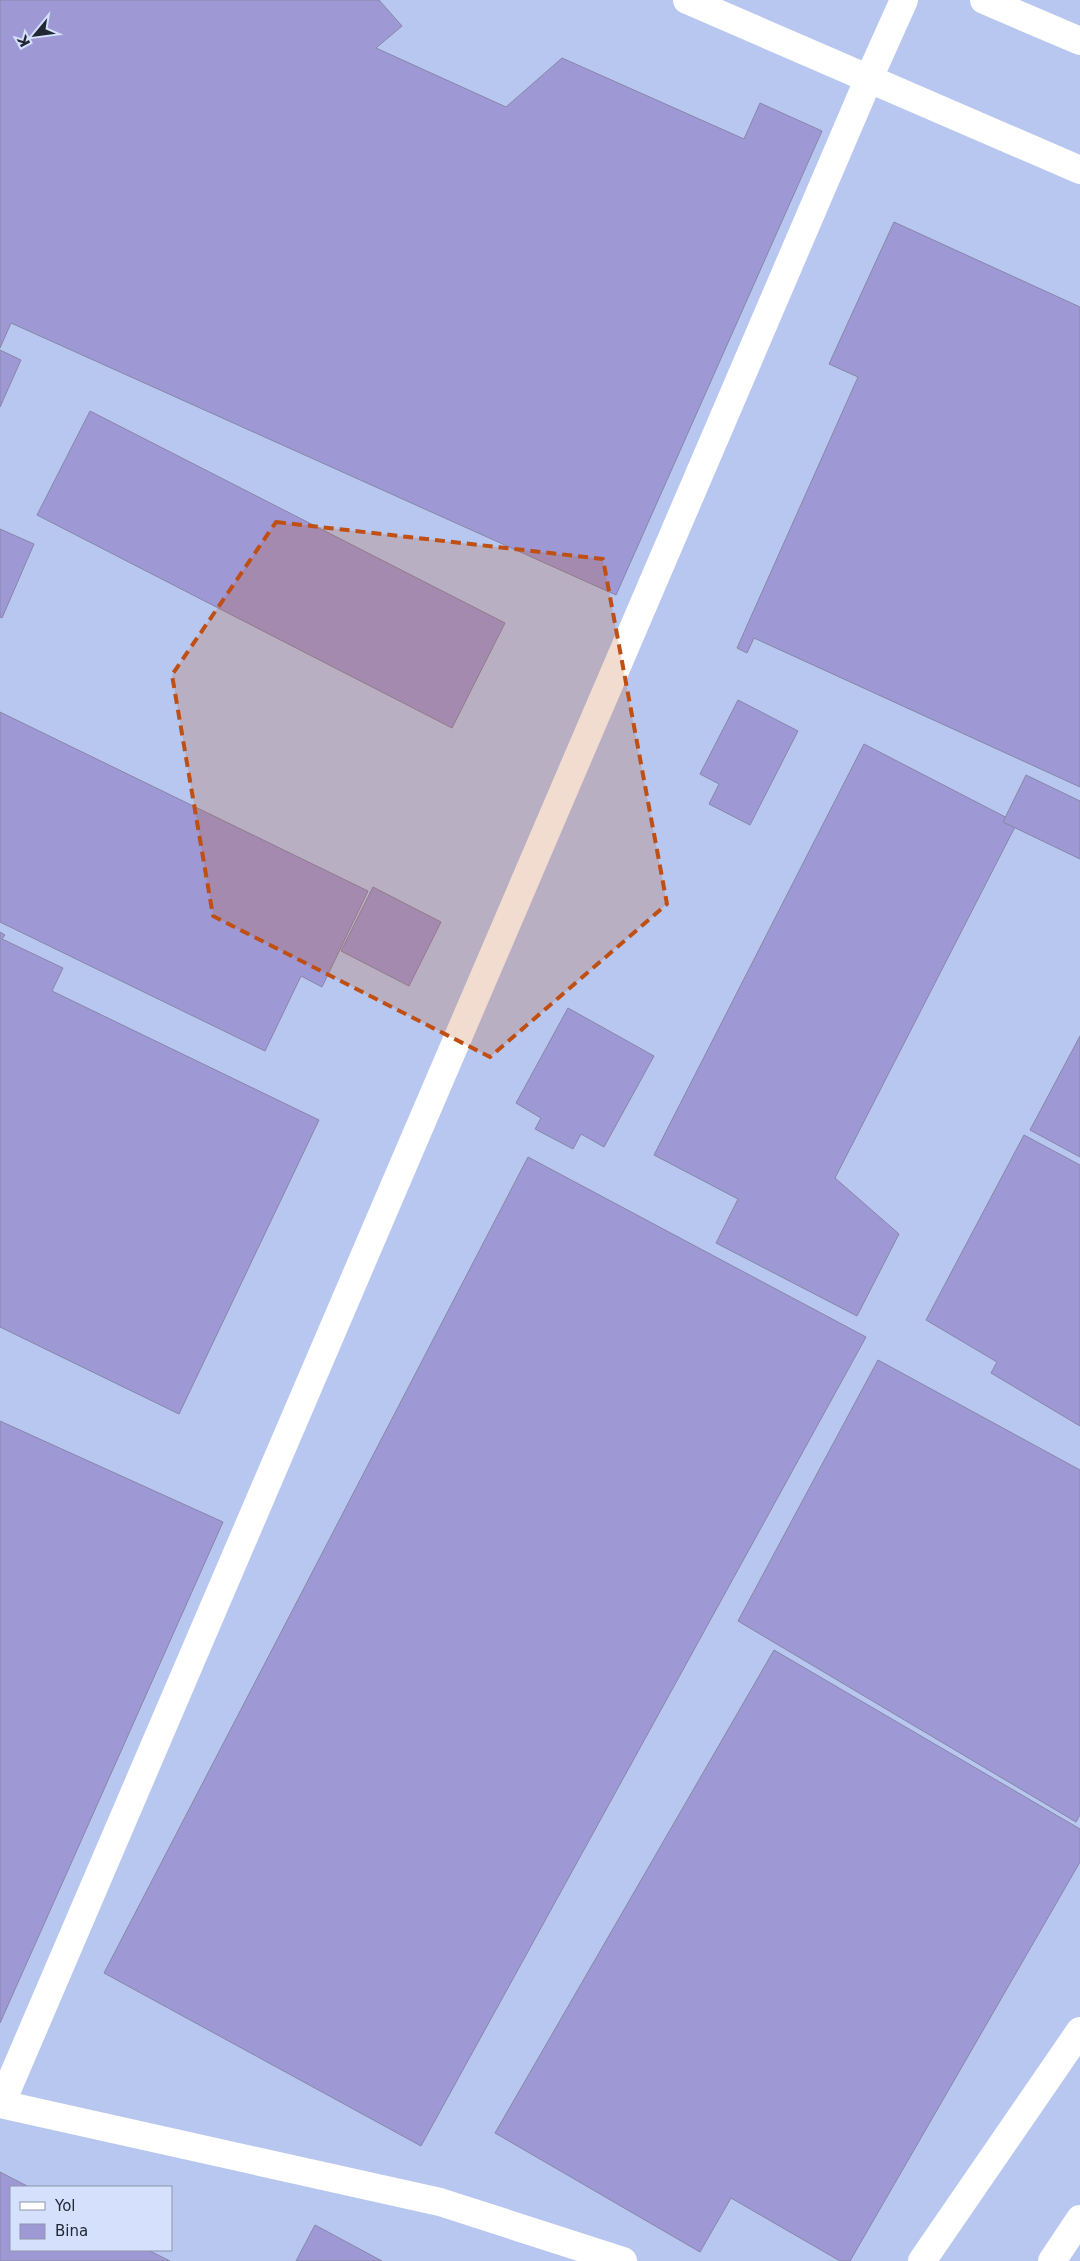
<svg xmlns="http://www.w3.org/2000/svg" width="1080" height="2261" viewBox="0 0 1080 2261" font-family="'DejaVu Sans',sans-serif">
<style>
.built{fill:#b7c7ef;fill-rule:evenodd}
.building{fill:#9e99d5;stroke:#8886a7}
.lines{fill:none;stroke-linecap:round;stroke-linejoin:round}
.minor{stroke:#fff;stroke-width:28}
.tertiary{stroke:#fff;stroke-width:28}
.marked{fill:#c04f14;fill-opacity:0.2;stroke:#c04f14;stroke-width:4;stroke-dasharray:10 6;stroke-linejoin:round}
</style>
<rect width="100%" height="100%" fill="#c5d3f5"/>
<!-- built -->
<path class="built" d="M0,0H1080V2261H0ZM11,2187H171V2250H11Z"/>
<!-- building -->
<g class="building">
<path d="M0,0H379L402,26L376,48L506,107L562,58L744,139L760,103L822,131L616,595L11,323L0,348Z"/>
<path d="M894,222L1080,307V787L754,638L747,653L737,648L858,377L829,364Z"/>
<path d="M0,350L21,360L0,407Z"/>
<path d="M90,411L505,623L452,728L37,515Z"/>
<path d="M0,529L34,544L2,618L0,617Z"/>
<path d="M738,700L798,731L750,825L709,804L719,784L700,774Z"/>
<path d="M0,712L368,891L322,987L301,976L265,1051L0,922Z"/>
<path d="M864,744L1017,823L835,1178L899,1234L857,1316L716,1243L738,1199L654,1155Z"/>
<path d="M1026,775L1080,801V859L1003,822Z"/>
<path d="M373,887L441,922L409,986L341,951Z"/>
<path d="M0,932L5,935L2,939L63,968L52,991L319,1120L179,1414L0,1327Z"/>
<path d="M568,1008L654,1056L604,1147L581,1134L573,1149L535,1129L541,1118L516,1103Z"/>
<path d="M1080,1036V1157L1030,1130Z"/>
<path d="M1024,1135L1080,1165V1426L991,1373L997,1362L926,1320Z"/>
<path d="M528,1157L866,1337L421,2146L104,1973Z"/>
<path d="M878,1360L1080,1470V1815L1076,1822L738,1621Z"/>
<path d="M0,1421L223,1522L0,2023Z"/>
<path d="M774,1650L1080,1829V1862L850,2261H840L731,2198L700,2252L495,2133Z"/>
<path d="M0,2172L29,2187H11V2250H148L170,2261H0Z"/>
<path d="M315,2225L382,2261H296Z"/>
</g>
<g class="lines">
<!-- minor -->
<g class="minor">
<path d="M0,2104L440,2202L623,2261"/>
<path d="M1,2104L869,78"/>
<path d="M922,2261L1080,2031"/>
<path d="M1052,2261L1080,2219"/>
</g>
<!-- tertiary -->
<g class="tertiary">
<path d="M687,0L1080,170"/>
<path d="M984,0L1080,41"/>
<path d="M869,78L904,0"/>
</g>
</g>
<!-- marked area -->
<path class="marked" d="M276,522L603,559L667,904L490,1057L213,916L172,675Z"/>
<!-- legend -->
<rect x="10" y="2186" width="162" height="65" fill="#d5e0fc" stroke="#8d96ac"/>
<rect x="20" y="2202" width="25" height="8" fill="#ffffff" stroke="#8d96ac"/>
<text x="55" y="2211" font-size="15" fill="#222734">Yol</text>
<rect x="20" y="2224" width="25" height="15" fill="#9e99d5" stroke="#8d96ac"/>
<text x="55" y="2236" font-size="15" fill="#222734">Bina</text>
<!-- north arrow -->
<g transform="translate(35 35) rotate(241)" stroke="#d5e0fc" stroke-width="4" paint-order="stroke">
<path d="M0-4L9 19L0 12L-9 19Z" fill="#222734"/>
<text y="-8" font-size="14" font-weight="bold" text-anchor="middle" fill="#222734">K</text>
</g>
</svg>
